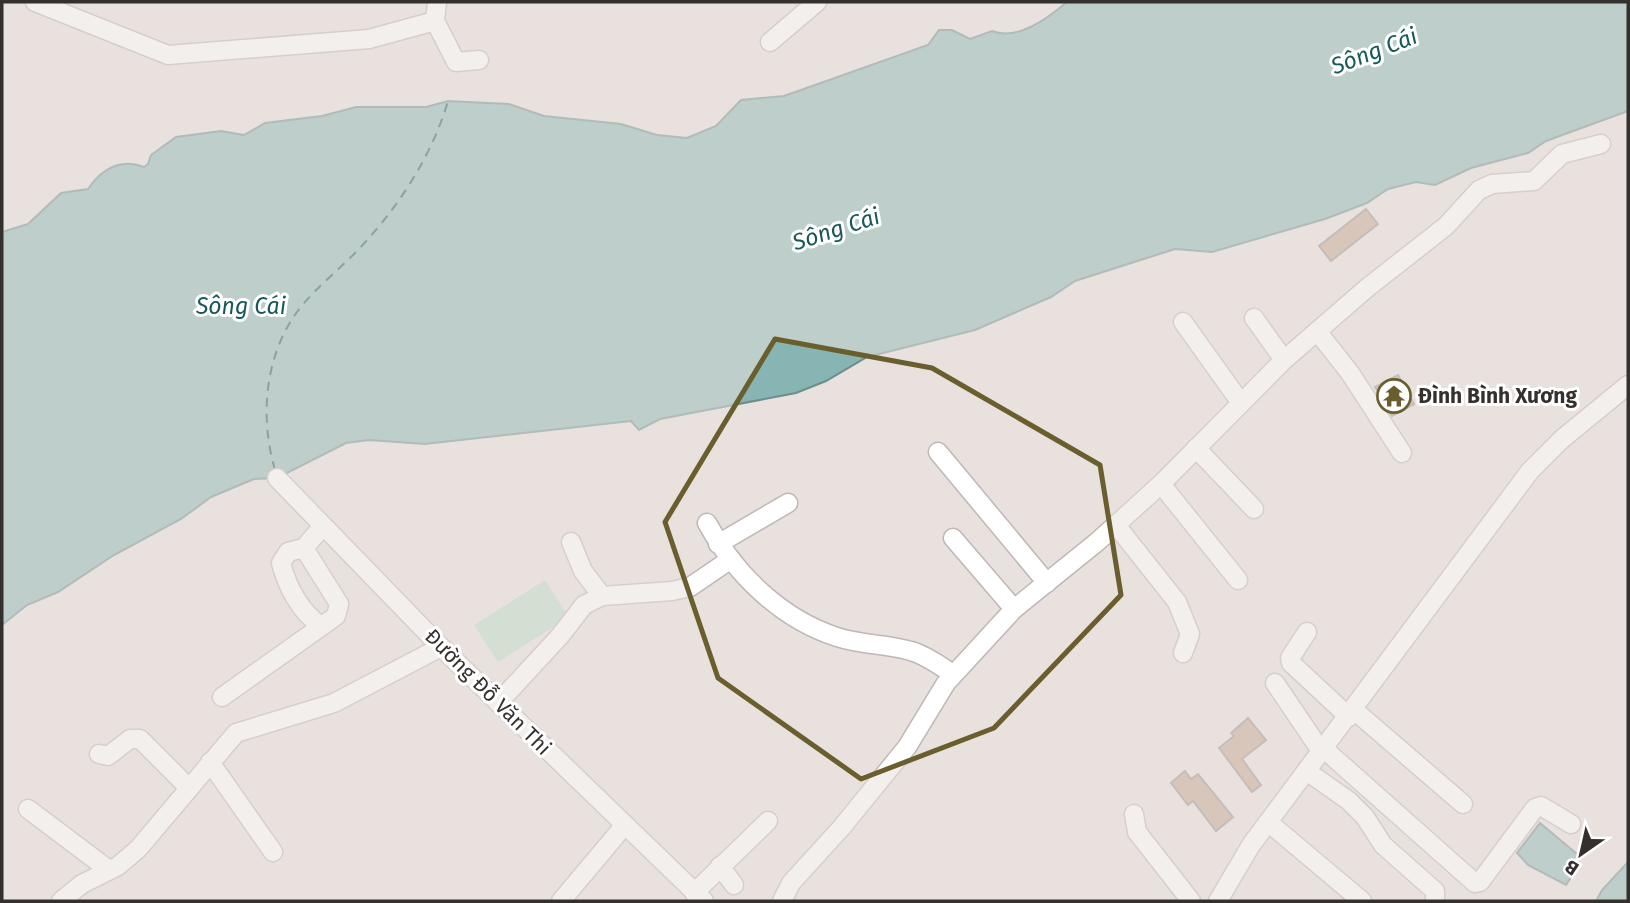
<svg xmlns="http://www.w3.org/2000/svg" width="1630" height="903" viewBox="0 0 1630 903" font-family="'Fira Sans',sans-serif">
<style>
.green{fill:#badbc8}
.water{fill:#87b5b4;stroke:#6e8d8c;stroke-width:2}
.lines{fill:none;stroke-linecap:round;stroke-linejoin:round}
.ferry{stroke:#185858;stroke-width:2;stroke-dasharray:9 7;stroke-linecap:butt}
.building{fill:#c6a490;stroke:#98918d;stroke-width:2}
.minor-casing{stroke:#bfb7b5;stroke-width:21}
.minor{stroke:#fff;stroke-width:18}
.marked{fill:none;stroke:#6a5f2c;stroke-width:5;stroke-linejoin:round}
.labels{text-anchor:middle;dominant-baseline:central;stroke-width:6;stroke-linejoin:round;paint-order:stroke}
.poi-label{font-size:21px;font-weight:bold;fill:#33302e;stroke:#fff;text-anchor:start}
.street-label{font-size:21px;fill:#33302e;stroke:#fff}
.water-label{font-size:23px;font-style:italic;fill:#185858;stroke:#fff}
</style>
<rect width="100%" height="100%" fill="#e9e1de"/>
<!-- green -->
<path class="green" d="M545,580L569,617L498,662L474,625Z"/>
<!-- water -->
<g class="water">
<path d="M1067,2H1628V111L1546,141L1528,153L1471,168L1435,185L1416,182L1388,189L1367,203L1325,219L1212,252L1175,249L1075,281L1051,297L975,330L867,357L826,381L796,393L660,419L639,430L631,421L425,444L369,440L346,443L277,478L254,479L211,497L181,519L114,555L58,592L27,605L2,625V232L28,224L61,193L88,189C102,169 120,158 144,167L148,164L151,155L176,137L221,131L244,135L265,123L322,116L356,107H426L448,101L509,104L544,116L621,124L657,135L687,138L716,126L741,100L784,96L928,45L939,30H952L970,39L992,31C1018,41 1048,18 1067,2Z"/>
<path d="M1540,823L1577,854L1579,865L1566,885L1528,865L1517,853Z"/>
<path d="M1628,862V901H1596L1602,890Z"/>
</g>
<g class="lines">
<!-- ferry -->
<path class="ferry" d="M275,470C260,419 264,357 297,312C317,285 346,265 368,239C403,200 433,152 448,101"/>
</g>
<!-- building -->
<g class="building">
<path d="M1366,209L1378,224L1331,261L1319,246Z"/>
<path d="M1398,375L1414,404L1392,416L1375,387Z"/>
<path d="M1248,718L1266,740L1242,759L1261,785L1252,792L1219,748L1234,736L1231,733Z"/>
<path d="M1185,771L1191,779L1198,774L1233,817L1216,831L1193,801L1188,805L1171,783Z"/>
</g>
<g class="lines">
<!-- minor casing -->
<g class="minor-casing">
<g id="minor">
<path d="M35,2L168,55L369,39L435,21"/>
<path d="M437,2L435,21L456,62L479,60"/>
<path d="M770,42L817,2"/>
<path d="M1254,318L1284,360"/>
<path d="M1183,322L1241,403"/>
<path d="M1317,331L1350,373L1402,453"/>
<path d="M1196,448L1254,509"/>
<path d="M938,452L1047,583"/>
<path d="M277,478L441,647L704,901"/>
<path d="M1161,484L1238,580"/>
<path d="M707,523C735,574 781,619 837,637C861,645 887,644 911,651C926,655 940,666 953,674"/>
<path d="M1116,525L1177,602L1190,634L1183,653"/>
<path d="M953,538L1014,609"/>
<path d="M571,542L583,571L602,596"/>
<path d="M718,544L788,503"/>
<path d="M304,548L288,552L281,563C287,586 300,612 321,626"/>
<path d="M1307,632L1290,658L1291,663L1349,717"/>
<path d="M1275,683L1321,751"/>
<path d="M222,697L336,616L339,604L304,548L323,526"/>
<path d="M498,703L560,636L584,605L602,596L672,591L690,587L731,559"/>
<path d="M1354,710L1463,804"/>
<path d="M1323,748L1475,883L1480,882L1535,808L1541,806L1571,824"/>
<path d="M99,754L108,756L130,739H140L189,788"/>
<path d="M210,762L273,852"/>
<path d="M1308,772L1349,801L1365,817L1383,845L1435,891V901"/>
<path d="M28,809L109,870"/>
<path d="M1134,814L1137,832L1191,901"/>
<path d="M1268,822L1362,901"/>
<path d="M720,866L734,885"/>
<path d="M694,893L768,821"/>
<path d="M61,901L82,884L118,866L138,849L236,733L334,703L441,647"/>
<path d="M561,901L624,826"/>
<path d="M782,901L791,883L842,827L907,747L946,683L1014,609L1097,542L1161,484L1284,360L1367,288L1446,226L1479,190L1492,184L1534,181L1562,154L1601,144"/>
<path d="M1218,901L1251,845L1530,471L1562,439L1628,385"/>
</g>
</g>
<!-- minor -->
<use href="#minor" class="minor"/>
</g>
<!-- marked area -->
<path d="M0 0H1630V903H0ZM775,339L932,368L1100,465L1121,595L994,728L861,779L718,678L665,522Z" fill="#e9e1de" fill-opacity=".55" fill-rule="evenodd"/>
<path class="marked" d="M775,339L932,368L1100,465L1121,595L994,728L861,779L718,678L665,522Z"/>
<!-- icons -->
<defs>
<g id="temple-ring" transform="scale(1.75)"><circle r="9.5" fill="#fff" stroke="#6a5f2c" stroke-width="1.5"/><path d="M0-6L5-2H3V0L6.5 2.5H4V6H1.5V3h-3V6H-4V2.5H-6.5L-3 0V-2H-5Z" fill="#6a5f2c"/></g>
</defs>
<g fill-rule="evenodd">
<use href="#temple-ring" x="1394" y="396"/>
</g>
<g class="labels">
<!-- poi labels -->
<g class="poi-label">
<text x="1418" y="396">Đình Bình Xương</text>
</g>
<!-- street labels -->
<g class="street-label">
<text transform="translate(488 692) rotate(45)">Đường Đỗ Văn Thi</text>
</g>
<!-- water labels -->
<g class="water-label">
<text transform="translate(1374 51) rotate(-21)">Sông Cái</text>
<text transform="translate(836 229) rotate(-18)">Sông Cái</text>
<text x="241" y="306">Sông Cái</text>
</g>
</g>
<!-- border -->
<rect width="1630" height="903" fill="none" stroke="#33302e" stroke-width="7"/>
<!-- north arrow -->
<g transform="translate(1581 854) rotate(214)" stroke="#ffffff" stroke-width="5" paint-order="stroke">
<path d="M0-5L12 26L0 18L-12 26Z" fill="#33302e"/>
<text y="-10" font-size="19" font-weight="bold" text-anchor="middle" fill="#33302e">B</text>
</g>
</svg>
